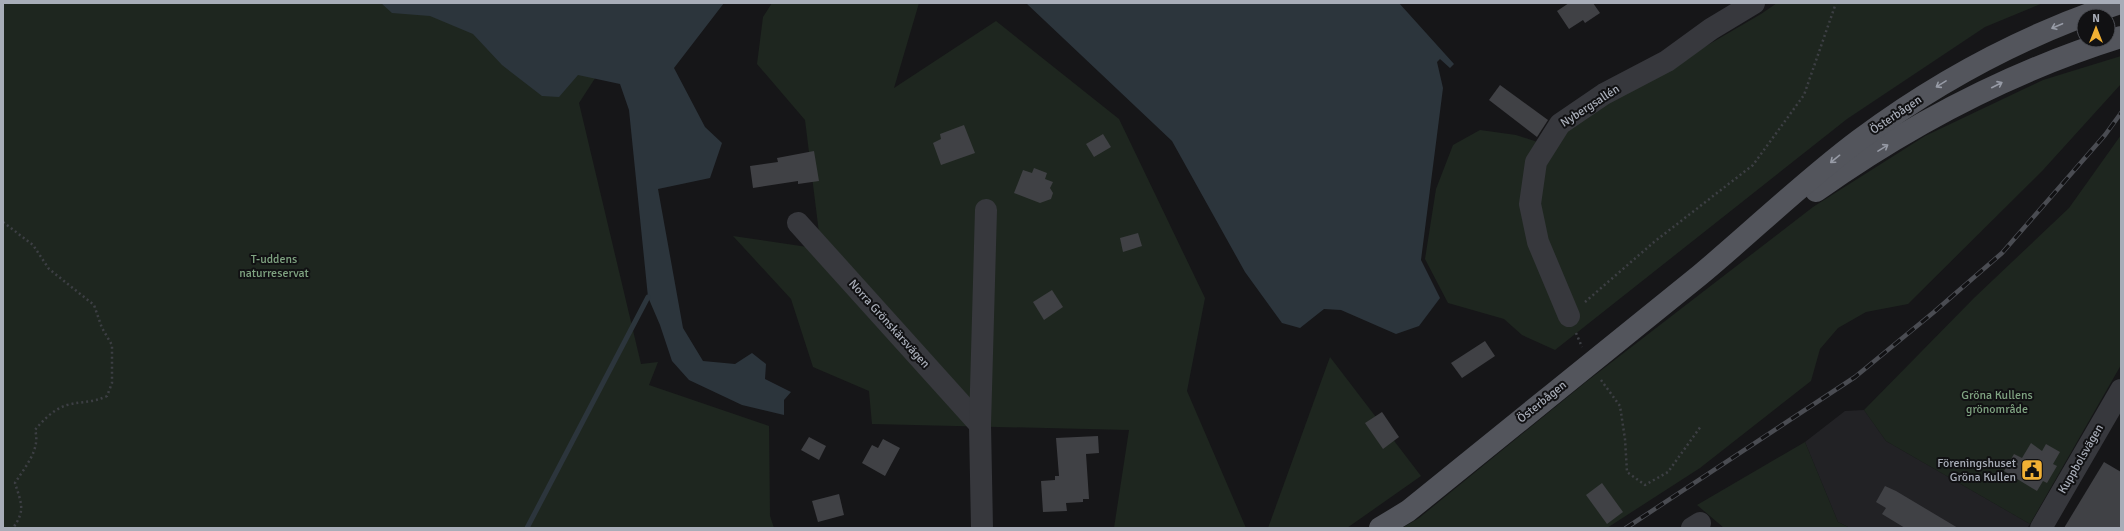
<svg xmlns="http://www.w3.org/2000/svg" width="2124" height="531" viewBox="0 0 2124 531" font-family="Signika,sans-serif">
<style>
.built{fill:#222225}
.green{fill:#1e261f}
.water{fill:#2c353c}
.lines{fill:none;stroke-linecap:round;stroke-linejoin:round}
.stream{stroke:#2c353c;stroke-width:5}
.building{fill:#404145}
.path{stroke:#3d3f44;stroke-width:2.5;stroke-dasharray:2 3;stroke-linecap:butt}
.minor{stroke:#37383d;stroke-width:22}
.major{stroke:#53555c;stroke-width:22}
.rail-casing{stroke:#4a4c52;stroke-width:4.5}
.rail{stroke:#111113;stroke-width:3;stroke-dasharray:9;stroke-linecap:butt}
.oneway{stroke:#979ba6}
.labels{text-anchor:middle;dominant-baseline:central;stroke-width:4;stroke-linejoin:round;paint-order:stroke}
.street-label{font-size:12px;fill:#a8adb8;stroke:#111113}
.park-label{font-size:12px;fill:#7fa381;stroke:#111113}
.poi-label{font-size:12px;fill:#a8adb8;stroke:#111113;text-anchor:end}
</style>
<rect width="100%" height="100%" fill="#161618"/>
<!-- built -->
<path class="built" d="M1864,410L1886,441L2030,524L2027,528H1850L1838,522L1805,442L1845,411Z"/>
<!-- green -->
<g class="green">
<path d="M3,3H618L627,29L579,103L641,364L658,362L649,385L769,426L770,516L774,528H3Z"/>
<path d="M772,3H919L894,88L996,21L1119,119L1205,298L1187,391L1246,528H1114L1129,430L872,424L869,391L813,367L791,299L733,236L821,249L805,120L757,64L763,17Z"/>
<path d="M1777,3H2043L1985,27L1847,119L1555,350L1522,335L1504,319L1448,303L1425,259L1436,189L1453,145L1480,130L1516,135L1553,147L1569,126L1761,14Z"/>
<path d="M2121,56V84L2043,170L1908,304L1866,312L1838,328L1820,349L1811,381L1700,468L1607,528H1402L1419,518L1586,382L1813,207L1925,136L2043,80Z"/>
<path d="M2121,135V365L2030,524L1886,441L1864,410L1974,298L2069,208Z"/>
<path d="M1330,357L1421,476L1347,528H1268Z"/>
<path d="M1805,442L1838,522L1850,528H1724L1697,505Z"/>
</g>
<!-- water -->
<g class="water">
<path d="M381,3H724L674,68L705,127L722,143L710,178L658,189L683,328L703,361L735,364L752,353L766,364L765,379L791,392L784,400V415L742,405L689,380L672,361L660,325L648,297L629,110L620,84L578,75L559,97L542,96L502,65L473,34L430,16L392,13Z"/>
<path d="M1026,3H1399L1454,64L1450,68L1440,59L1437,62L1443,88L1421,260L1440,298L1419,326L1396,334L1341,310L1324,309L1300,328L1282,323L1245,272L1172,141Z"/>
</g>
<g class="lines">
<!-- stream -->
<path class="stream" d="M527,528L648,297"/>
</g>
<!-- building -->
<g class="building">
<path d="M1569,3H1593L1600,13L1585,23L1583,20L1569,29L1557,11Z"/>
<path d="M1500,85L1548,120L1537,137L1489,100Z"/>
<path d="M964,125L975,153L941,165L933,143L941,139L940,134Z"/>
<path d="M1103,134L1111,147L1094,157L1086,144Z"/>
<path d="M814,151L819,181L798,184V181L753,188L750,166L778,162L777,158Z"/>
<path d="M1034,168L1047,173L1045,179L1053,182L1050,188L1053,193L1051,199L1040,203L1014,193L1023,170L1032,173Z"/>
<path d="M1138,233L1142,246L1123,252L1120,238Z"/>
<path d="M1052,290L1063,307L1044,320L1033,302Z"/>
<path d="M1485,341L1495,356L1462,378L1451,363Z"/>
<path d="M1382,412L1399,437L1383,449L1365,423Z"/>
<path d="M1098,436L1099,453L1086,454L1089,499H1083V502L1066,503L1067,511L1043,512L1041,481L1055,480V476H1059L1056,438Z"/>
<path d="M809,437L826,446L819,460L801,450Z"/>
<path d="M883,439L900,448L885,476L862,463L872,445L878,448Z"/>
<path d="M2031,443L2042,451L2046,444L2060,452L2053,464L2057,466L2047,483L2043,481L2037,491L2004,471L2014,454L2022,458Z"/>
<path d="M2104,462L2121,472V528H2064Z"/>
<path d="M1602,483L1623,512L1607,524L1586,495Z"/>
<path d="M1885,486L1896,491L1958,528H1905L1882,514L1886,508L1876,502Z"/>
<path d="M839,494L844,515L818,522L812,501Z"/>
</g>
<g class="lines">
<!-- path -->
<g class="path">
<path d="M3,222L33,245L49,269L94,305L102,328L112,345V383L107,396C93,403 82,401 67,405C54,409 43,420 35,430C41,449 25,467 15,483C21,503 26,510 13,528"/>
<path d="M1585,302L1654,242L1753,165L1804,95L1836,3"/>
<path d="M1576,333L1582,347"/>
<path d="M1601,380L1620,406L1625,439L1627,472L1645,485L1668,472L1701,426"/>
</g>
<!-- minor -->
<g class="minor">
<path d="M798,223L980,425"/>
<path d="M1569,316L1538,242L1530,204L1536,162L1560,124L1604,94L1667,61L1711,29L1754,3"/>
<path d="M982,528L980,425L986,210"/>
<path d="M1692,528L1700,523"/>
<path d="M2041,528L2121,390"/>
</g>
<!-- major -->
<g class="major">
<path d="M1816,191C1909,125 2012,71 2121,37"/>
<path d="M1380,528L1408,511C1505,432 1603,354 1700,275C1754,230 1803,182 1859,140C1938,81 2026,34 2120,3"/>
</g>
<!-- rail casing -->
<g class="rail-casing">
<path id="rail" d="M1626,528L1855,377L1934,312L2002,253L2105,135L2121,113"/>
</g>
<!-- rail -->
<use href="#rail" class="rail"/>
</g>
<!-- one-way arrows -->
<defs><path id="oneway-shaft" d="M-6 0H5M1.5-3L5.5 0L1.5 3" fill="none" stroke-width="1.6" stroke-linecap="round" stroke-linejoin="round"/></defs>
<g class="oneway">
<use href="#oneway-shaft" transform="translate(2057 26) rotate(157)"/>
<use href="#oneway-shaft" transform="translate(1941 84) rotate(148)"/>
<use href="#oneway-shaft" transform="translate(1997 85) rotate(-27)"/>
<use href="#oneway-shaft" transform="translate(1883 148) rotate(-32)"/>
<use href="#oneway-shaft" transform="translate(1835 159) rotate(141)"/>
</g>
<!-- icons -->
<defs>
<g id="civic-square" transform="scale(1.15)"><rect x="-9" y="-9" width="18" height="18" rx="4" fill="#f2b134" stroke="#111113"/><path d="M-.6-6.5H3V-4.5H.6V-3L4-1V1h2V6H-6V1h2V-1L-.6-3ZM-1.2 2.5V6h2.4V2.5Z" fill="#111"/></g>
</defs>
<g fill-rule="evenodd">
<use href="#civic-square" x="2032" y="470"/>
</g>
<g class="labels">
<!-- street labels -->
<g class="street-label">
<text transform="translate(1590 106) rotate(-33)">Nybergsallén</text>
<text transform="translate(1896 115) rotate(-34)">Österbågen</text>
<text transform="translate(889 324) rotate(48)">Norra Grönskärsvägen</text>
<text transform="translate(1542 402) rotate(-39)">Österbågen</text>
<text transform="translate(2081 459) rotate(-60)">Kuppbolsvägen</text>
</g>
<!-- park labels -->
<g class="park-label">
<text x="274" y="259">T-uddens<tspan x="274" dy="14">naturreservat</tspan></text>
<text x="1997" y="395">Gröna Kullens<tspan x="1997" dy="14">grönområde</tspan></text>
</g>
<!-- poi labels -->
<g class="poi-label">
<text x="2016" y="463">Föreningshuset<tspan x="2016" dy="14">Gröna Kullen</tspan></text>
</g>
</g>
<!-- border -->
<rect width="2124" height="531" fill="none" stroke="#a8adb8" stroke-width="8"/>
<!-- north arrow -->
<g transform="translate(2096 28)"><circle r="19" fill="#111113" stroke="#4d4f55"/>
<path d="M0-3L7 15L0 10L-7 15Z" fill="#f2b134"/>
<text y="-6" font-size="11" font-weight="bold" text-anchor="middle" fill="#a8adb8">N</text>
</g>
</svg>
